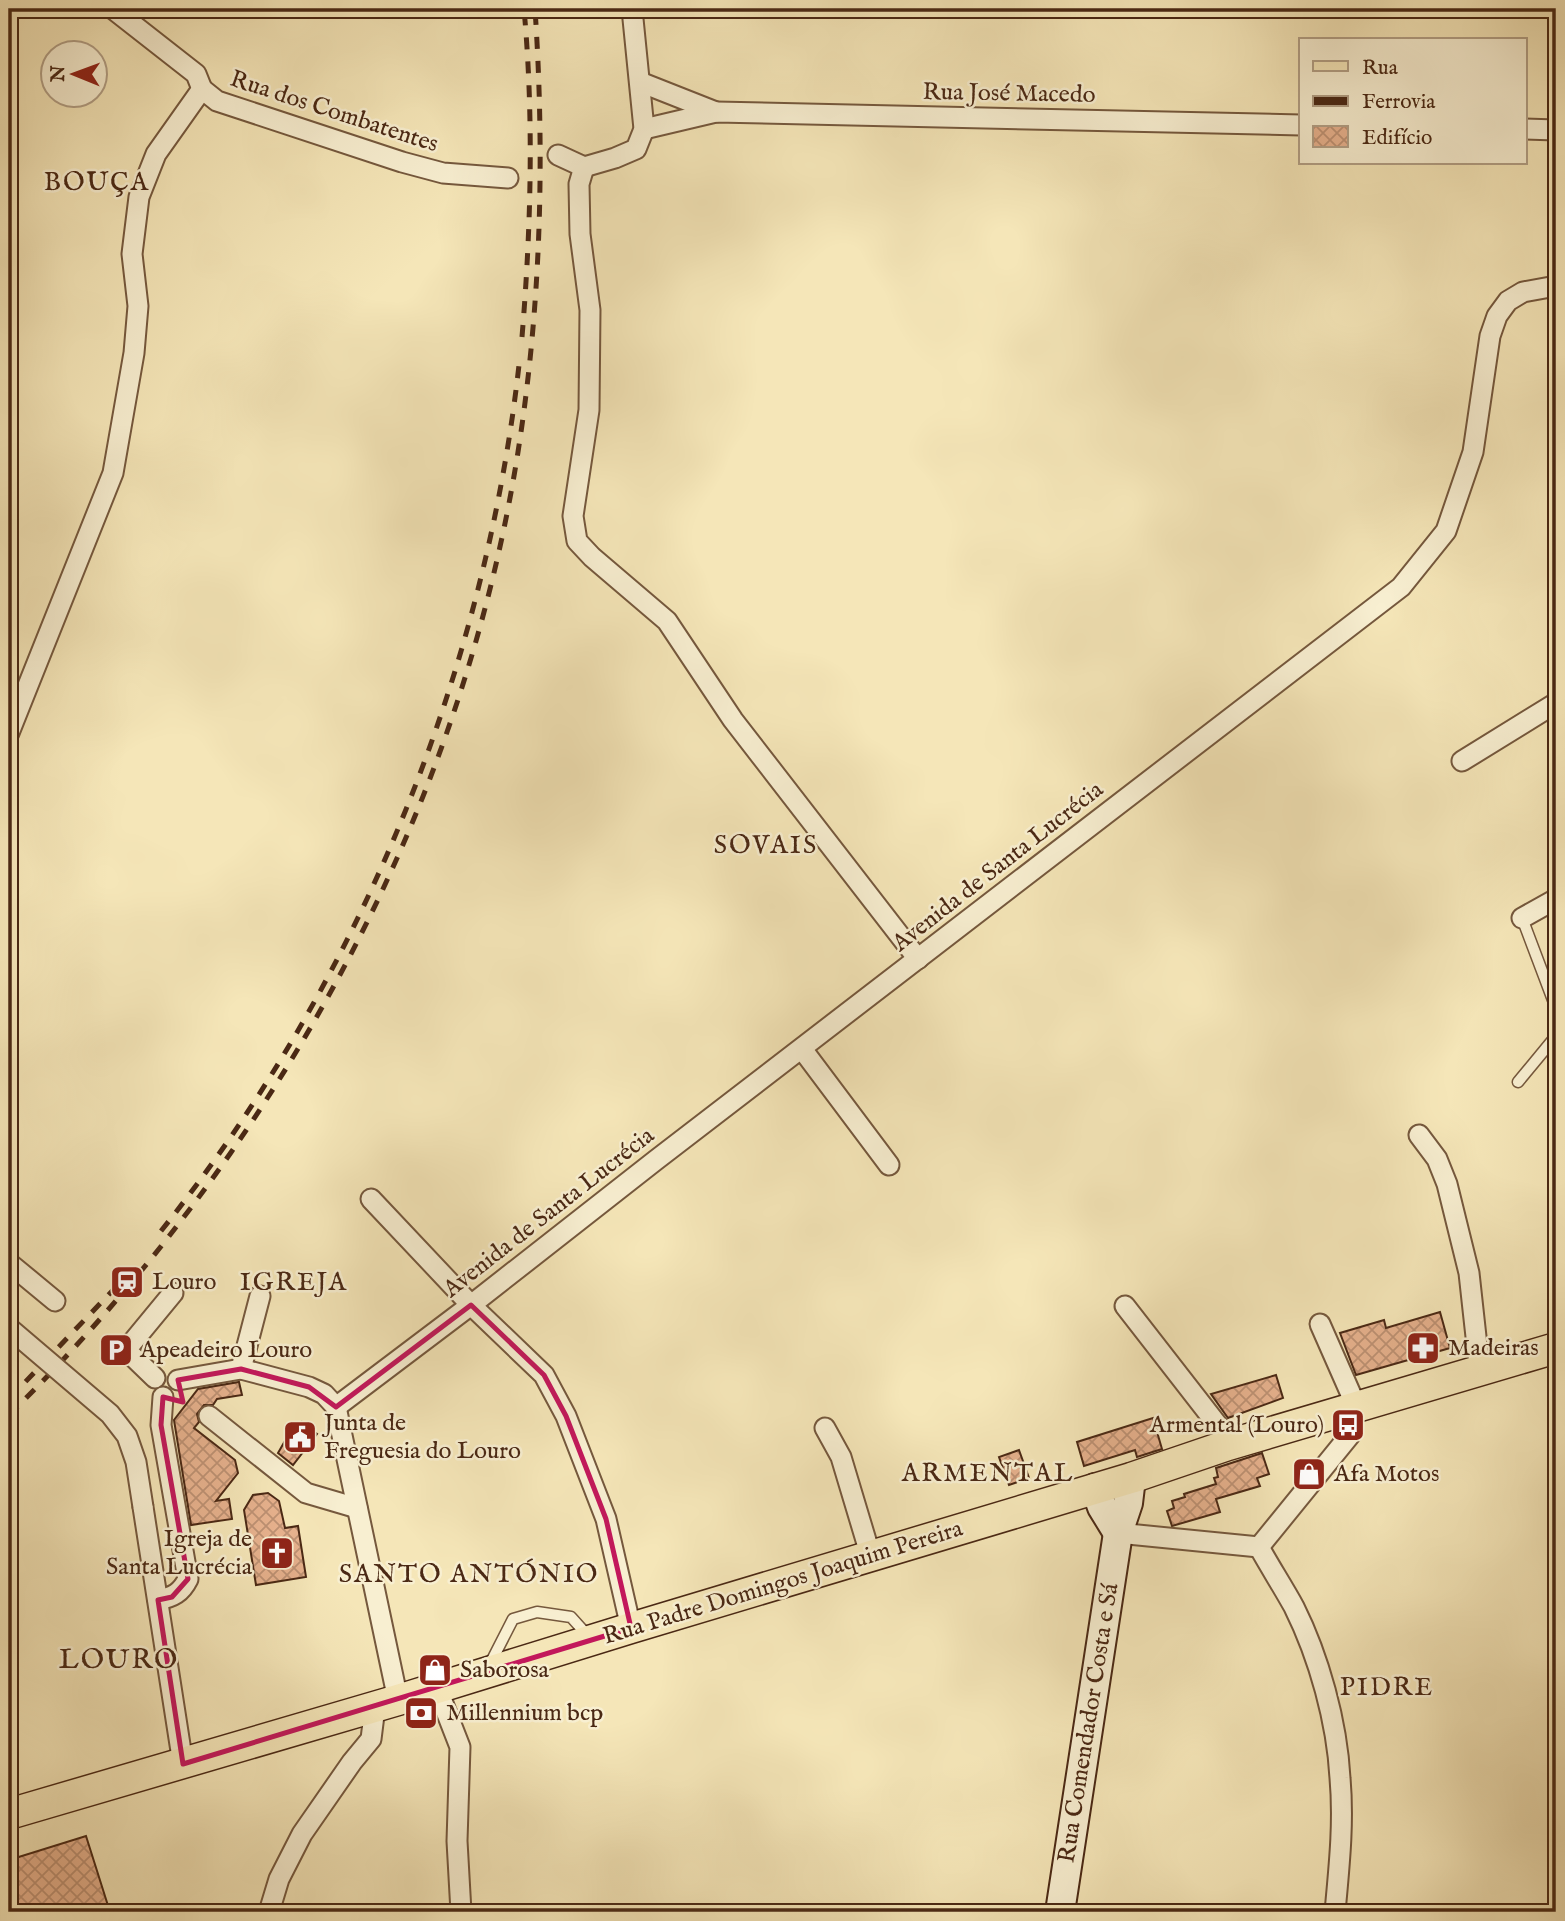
<svg xmlns="http://www.w3.org/2000/svg" width="1565" height="1921" viewBox="0 0 1565 1921" font-family="'IM FELL English',serif">
<style>
.building{fill:url(#building-cross-hatch);stroke:#4a2814;stroke-width:2}
.lines{fill:none;stroke-linecap:round;stroke-linejoin:round}
.lane-casing{stroke:#75583d;stroke-width:13}
.street-casing{stroke:#75583d;stroke-width:23}
.secondary-casing{stroke:#4a2814;stroke-width:32}
.primary-casing{stroke:#4a2814;stroke-width:33}
.lane{stroke:#f8efd1;stroke-width:10}
.street{stroke:#f8efd1;stroke-width:19}
.secondary{stroke:#f8efd1;stroke-width:28}
.primary{stroke:#f5e6b8;stroke-width:30}
.rail{stroke:#4a2814;stroke-width:5;stroke-dasharray:12 12;stroke-linecap:butt}
.street-bridge-casing{stroke:#75583d;stroke-width:23;stroke-linecap:butt}
.street-bridge{stroke:#f8efd1;stroke-width:19}
.marked{fill:none;stroke:#c2185b;stroke-width:5;stroke-linejoin:round}
.labels{text-anchor:middle;dominant-baseline:central;stroke-width:5;stroke-linejoin:round;paint-order:stroke}
.street-label{font-size:24px;fill:#4a2814;stroke:#f8efd1}
.poi-label{font-size:24px;fill:#4a2814;stroke:#f8efd1;text-anchor:start}
.neighbourhood-label{font-size:26px;letter-spacing:2px;fill:#4a2814;stroke:#f8efd1}
.quarter-label{font-size:28px;letter-spacing:2px;fill:#4a2814;stroke:#f8efd1}
</style>
<defs>
<pattern id="building-cross-hatch" width="8" height="8" patternUnits="userSpaceOnUse" patternTransform="scale(1.75)"><rect width="8" height="8" fill="#e6b18d"/><path d="M0 0l8 8M0 8l8-8" fill="none" stroke="#bc9072"/></pattern>
</defs>
<rect width="100%" height="100%" fill="#f5e6b8"/>
<filter id="stains"><feTurbulence type="fractalNoise" baseFrequency=".00286" numOctaves="4"/><feColorMatrix values="0 0 0 0 .2 0 0 0 0 .09 0 0 0 0 .02 0 0 0 .5 -.17"/></filter>
<radialGradient id="worn" r=".72"><stop offset=".6" stop-color="#630" stop-opacity="0"/><stop offset="1" stop-color="#630" stop-opacity=".3"/></radialGradient>
<!-- building -->
<g class="building">
<path d="M1440,1312L1450,1348L1356,1375L1340,1333L1384,1320L1386,1328Z"/>
<path d="M1276,1375L1283,1398L1228,1418L1211,1394Z"/>
<path d="M239,1382L242,1395L217,1399L213,1405H204L197,1414L199,1422L194,1428L235,1460L238,1473L216,1501L229,1499L232,1519L191,1525L174,1420L198,1389Z"/>
<path d="M1153,1418L1162,1449L1137,1457L1135,1450L1084,1466L1077,1442Z"/>
<path d="M302,1422L317,1434L293,1465L278,1453L294,1425L298,1427Z"/>
<path d="M1019,1450L1029,1478L1009,1485L999,1457Z"/>
<path d="M1262,1453L1269,1474L1257,1478L1260,1486L1216,1499L1220,1512L1172,1526L1167,1511L1174,1508L1172,1501L1185,1497L1184,1494L1216,1484L1214,1478L1218,1477L1216,1468Z"/>
<path d="M268,1493L279,1501L285,1528L298,1526L306,1577L256,1585L244,1510L253,1495Z"/>
<path d="M86,1836L110,1912H9V1860Z"/>
</g>
<g class="lines">
<!-- lane casing -->
<g class="lane-casing">
<g id="lane">
<path d="M1522,918L1556,1008"/>
<path d="M1518,1082L1556,1036"/>
<path d="M489,1666L513,1619L537,1612L571,1617L589,1637"/>
</g>
</g>
<!-- street casing -->
<g class="street-casing">
<g id="street">
<path d="M113,9L196,74L202,89"/>
<path d="M640,82L716,112"/>
<path d="M202,89L217,101L402,162L443,173L508,178"/>
<path d="M644,129L716,112L1301,125"/>
<path d="M1525,129L1556,130"/>
<path d="M558,155L584,167L615,158L636,149L644,129L632,9"/>
<path d="M584,167L579,184L580,234L590,310L589,410L573,516L577,541L592,557L667,621L733,720L918,959"/>
<path d="M9,733L113,473L134,353L138,306L132,254L139,197L156,154L202,89"/>
<path d="M1462,761L1556,703"/>
<path d="M1522,918L1556,899"/>
<path d="M802,1049L889,1165"/>
<path d="M1419,1135L1437,1159L1447,1184L1469,1273L1478,1355L1483,1370"/>
<path d="M371,1199L471,1305L544,1375L566,1416L606,1519L631,1628"/>
<path d="M9,1263L55,1301"/>
<path d="M1125,1306L1223,1432L1228,1445"/>
<path d="M1320,1324L1357,1408"/>
<path d="M241,1369L260,1296"/>
<path d="M155,1378L126,1350L173,1293"/>
<path d="M178,1380L241,1369L309,1387L324,1394L336,1407L398,1700"/>
<path d="M336,1407L471,1305L656,1160L1401,587L1446,531L1473,452L1490,336L1497,316L1508,301L1523,292L1556,286"/>
<path d="M209,1416L306,1493L357,1508"/>
<path d="M825,1428L841,1457L871,1557"/>
<path d="M143,1507L183,1764"/>
<path d="M1118,1533L1259,1547"/>
<path d="M1259,1547C1270,1567 1283,1587 1294,1607C1319,1657 1337,1722 1340,1778C1344,1823 1339,1868 1335,1912"/>
<path d="M1259,1547L1350,1435"/>
<path d="M158,1600C173,1597 181,1593 188,1579L161,1425L163,1397"/>
<path d="M437,1688L460,1747L457,1841L461,1912"/>
<path d="M269,1912L279,1879L302,1834L352,1762L371,1739L375,1707"/>
</g>
</g>
<!-- secondary casing -->
<g class="secondary-casing">
<g id="secondary">
<path d="M1095,1488L1102,1507L1118,1533"/>
<path d="M1060,1912L1118,1533L1128,1503L1131,1478"/>
</g>
</g>
<!-- primary casing -->
<g class="primary-casing">
<path id="primary" d="M9,1814L398,1700L631,1628L1131,1478L1228,1445L1556,1348"/>
</g>
<!-- lane -->
<use href="#lane" class="lane"/>
<!-- street -->
<use href="#street" class="street"/>
<!-- secondary -->
<use href="#secondary" class="secondary"/>
<!-- primary -->
<use href="#primary" class="primary"/>
<!-- rail -->
<g class="rail">
<path d="M522,337C531,228 534,118 524,9"/>
<path d="M161,1231C357,986 484,677 519,365"/>
<path d="M9,1399L115,1288"/>
<path d="M9,1415C272,1157 460,818 518,452C541,305 545,157 535,9"/>
</g>
<!-- street-bridge casing -->
<g class="street-bridge-casing">
<path id="street-bridge" d="M9,1328L110,1414L127,1436L136,1462L143,1507"/>
</g>
<!-- street-bridge -->
<use href="#street-bridge" class="street-bridge"/>
</g>
<!-- marked area -->
<path class="marked" d="M471,1305L544,1375L566,1416L606,1519L631,1628L183,1764L158,1600L172,1597L188,1579L161,1425L163,1397L183,1402L178,1380L241,1369L309,1387L336,1407Z"/>
<!-- icons -->
<defs>
<g id="station-square" transform="scale(1.75)"><rect x="-9" y="-9" width="18" height="18" rx="4" fill="#8f2418" stroke="#f8efd1"/><path d="M-3-6H3Q5-6 5-4V2Q5 4 3 4L4.5 6H3L1.5 4h-3L-3 6H-4.5L-3 4Q-5 4-5 2V-4Q-5-6-3-6ZM-3.5-4v3h7v-3ZM-3.5 1v1.5H-2V1ZM2 1v1.5H3.5V1Z" fill="#fff"/></g>
<g id="pharmacy-square" transform="scale(1.75)"><rect x="-9" y="-9" width="18" height="18" rx="4" fill="#8f2418" stroke="#f8efd1"/><path d="M-2-6h4v4h4v4h-4v4h-4v-4h-4v-4h4Z" fill="#fff"/></g>
<g id="parking-square" transform="scale(1.75)"><rect x="-9" y="-9" width="18" height="18" rx="4" fill="#8f2418" stroke="#f8efd1"/><path d="M-3.5-5.5H1a3.5 3.5 0 0 1 0 7H-1V5.5H-3.5ZM-1-3.4V-.6H.8a1.4 1.4 0 0 0 0-2.8Z" fill="#fff"/></g>
<g id="bus-square" transform="scale(1.75)"><rect x="-9" y="-9" width="18" height="18" rx="4" fill="#8f2418" stroke="#f8efd1"/><path d="M-5-6H5V4H4V6H2V4H-2V6H-4V4H-5ZM-3.5-4V0h7V-4ZM-3.5 1.2v1.5H-2V1.2ZM2 1.2v1.5H3.5V1.2Z" fill="#fff"/></g>
<g id="civic-square" transform="scale(1.75)"><rect x="-9" y="-9" width="18" height="18" rx="4" fill="#8f2418" stroke="#f8efd1"/><path d="M-.6-6.5H3V-4.5H.6V-3L4-1V1h2V6H-6V1h2V-1L-.6-3ZM-1.2 2.5V6h2.4V2.5Z" fill="#fff"/></g>
<g id="shop-square" transform="scale(1.75)"><rect x="-9" y="-9" width="18" height="18" rx="4" fill="#8f2418" stroke="#f8efd1"/><path d="M-5-2.5h2.3a2.7 3.5 0 0 1 5.4 0H5L5.5 6h-11ZM-1.5-2.5h3a1.5 2.3 0 0 0-3 0Z" fill="#fff"/></g>
<g id="church-square" transform="scale(1.75)"><rect x="-9" y="-9" width="18" height="18" rx="4" fill="#8f2418" stroke="#f8efd1"/><path d="M-1.2-6h2.4v3.5h3.3v2.4h-3.3V6h-2.4V-.1h-3.3v-2.4h3.3Z" fill="#fff"/></g>
<g id="bank-square" transform="scale(1.75)"><rect x="-9" y="-9" width="18" height="18" rx="4" fill="#8f2418" stroke="#f8efd1"/><path d="M-6-4H6V4H-6ZM0-2.3a2.3 2.3 0 1 0 0 4.6a2.3 2.3 0 1 0 0-4.6Z" fill="#fff"/></g>
</defs>
<g fill-rule="evenodd">
<use href="#station-square" x="127" y="1282"/>
<use href="#pharmacy-square" x="1423" y="1348"/>
<use href="#parking-square" x="116" y="1350"/>
<use href="#bus-square" x="1348" y="1425"/>
<use href="#civic-square" x="300" y="1437"/>
<use href="#shop-square" x="1309" y="1474"/>
<use href="#church-square" x="277" y="1553"/>
<use href="#shop-square" x="435" y="1670"/>
<use href="#bank-square" x="421" y="1713"/>
</g>
<g class="labels">
<!-- street labels -->
<g class="street-label">
<text transform="translate(1009 94) rotate(1)">Rua José Macedo</text>
<text transform="translate(334 112) rotate(18)">Rua dos Combatentes</text>
<text transform="translate(998 867) rotate(-38)">Avenida de Santa Lucrécia</text>
<text transform="translate(549 1213) rotate(-38)">Avenida de Santa Lucrécia</text>
<text transform="translate(783 1583) rotate(-17)">Rua Padre Domingos Joaquim Pereira</text>
<text transform="translate(1089 1723) rotate(-81)">Rua Comendador Costa e Sá</text>
</g>
<!-- poi labels -->
<g class="poi-label">
<text x="152" y="1282">Louro</text>
<text x="1448" y="1348">Madeiras</text>
<text x="140" y="1350">Apeadeiro Louro</text>
<text x="324" y="1423">Junta de<tspan x="324" dy="28">Freguesia do Louro</tspan></text>
<text x="1324" y="1425" text-anchor="end">Armental (Louro)</text>
<text x="1334" y="1474">Afa Motos</text>
<text x="252" y="1539" text-anchor="end">Igreja de<tspan x="252" dy="28">Santa Lucrécia</tspan></text>
<text x="460" y="1670">Saborosa</text>
<text x="446" y="1713">Millennium bcp</text>
</g>
<!-- neighbourhood labels -->
<g class="neighbourhood-label">
<text x="97" y="182">BOUÇA</text>
<text x="766" y="845">SOVAIS</text>
<text x="294" y="1282">IGREJA</text>
<text x="988" y="1473">ARMENTAL</text>
<text x="469" y="1574">SANTO ANTÓNIO</text>
<text x="1387" y="1687">PIDRE</text>
</g>
<!-- quarter labels -->
<g class="quarter-label">
<text x="119" y="1660">LOURO</text>
</g>
</g>
<!-- margin -->
<rect width="1565" height="1921" fill="none" stroke="#f5e6b8" stroke-width="35"/>
<rect x="10" y="10" width="1544" height="1900" fill="none" stroke="#4a2814" stroke-width="3.5"/>
<rect x="18" y="18" width="1530" height="1886" fill="none" stroke="#4a2814" stroke-width="2"/>
<!-- legend -->
<rect x="1299" y="38" width="228" height="126" fill="#f8efd1" stroke="#b29f85" stroke-width="2"/>
<rect x="1313" y="61" width="35" height="10" fill="#f5e6b8" stroke="#b29f85" stroke-width="2"/>
<text x="1362" y="74" font-size="21" fill="#4a2814">Rua</text>
<rect x="1313" y="96" width="35" height="10" fill="#4a2814" stroke="#b29f85" stroke-width="2"/>
<text x="1362" y="108" font-size="21" fill="#4a2814">Ferrovia</text>
<rect x="1313" y="126" width="35" height="21" fill="url(#building-cross-hatch)" stroke="#b29f85" stroke-width="2"/>
<text x="1362" y="144" font-size="21" fill="#4a2814">Edifício</text>
<!-- north arrow -->
<g transform="translate(74 74) rotate(271)"><circle r="33" fill="#f8efd1" stroke="#b29f85" stroke-width="2"/>
<path d="M0-5L12 26L0 18L-12 26Z" fill="#8f2418"/>
<text y="-10" font-size="19" font-weight="bold" text-anchor="middle" fill="#4a2814">N</text>
</g>
<rect width="100%" height="100%" filter="url(#stains)"/>
<rect width="100%" height="100%" fill="url(#worn)"/>
</svg>
